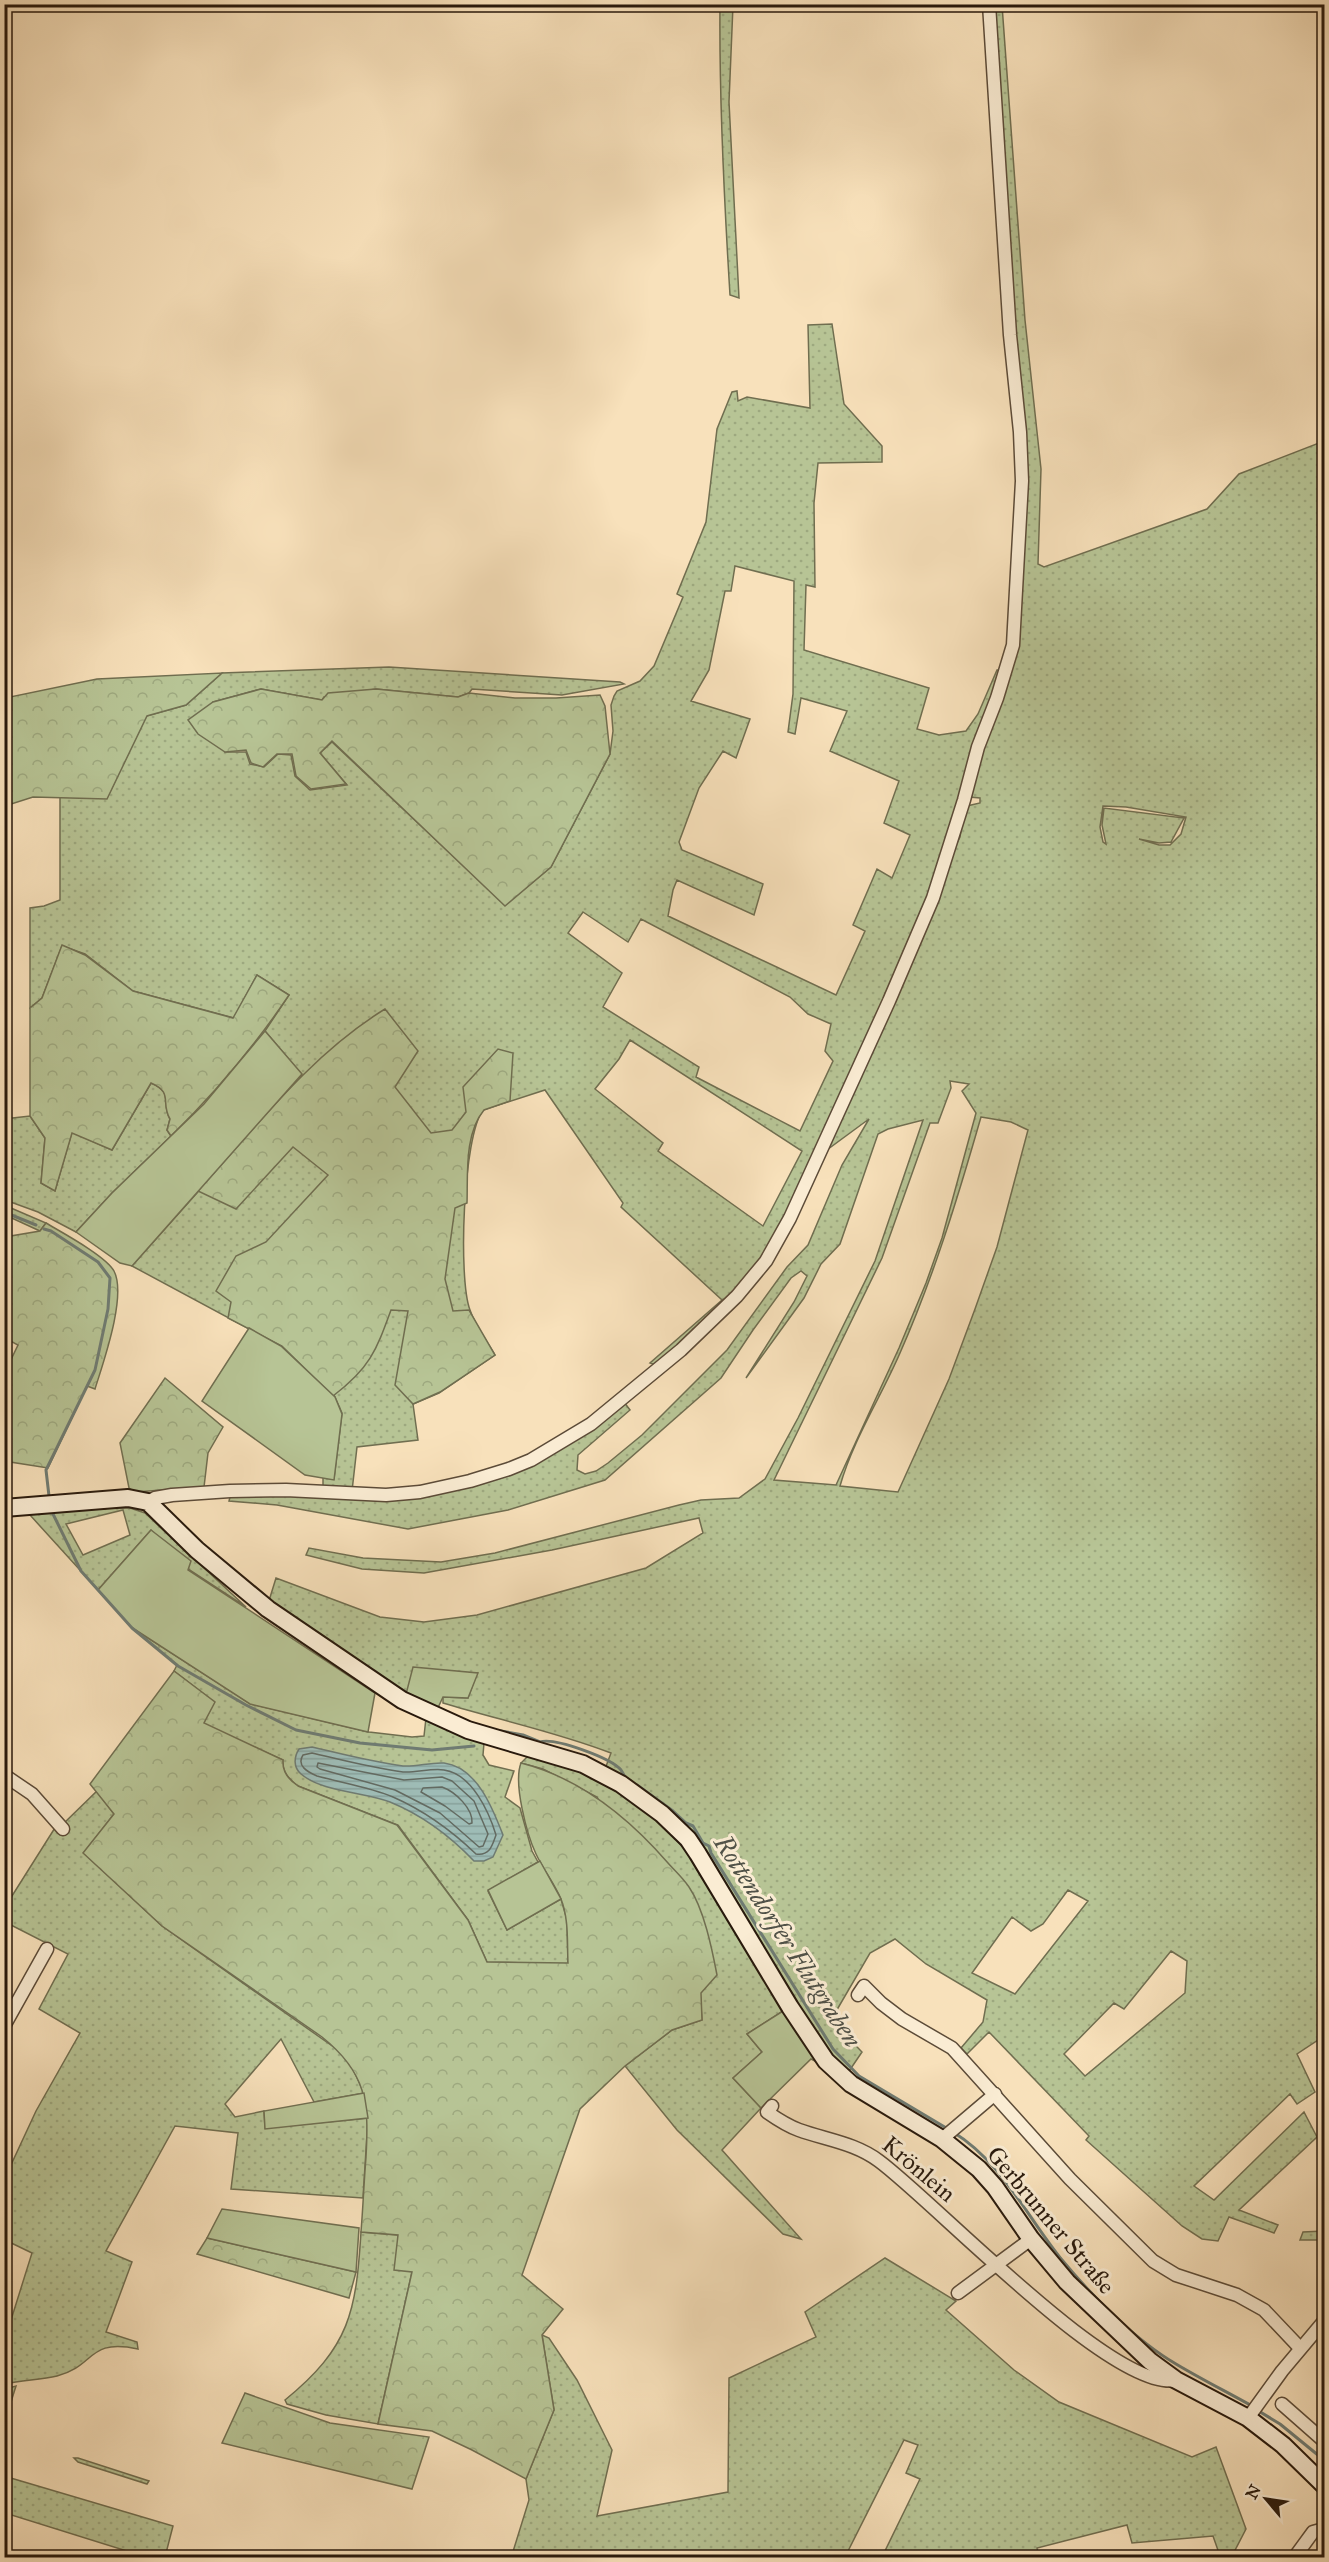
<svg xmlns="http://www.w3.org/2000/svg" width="1329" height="2562" viewBox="0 0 1329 2562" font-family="'IM FELL Great Primer',serif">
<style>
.grass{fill:url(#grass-dots);stroke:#706e50;stroke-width:1.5;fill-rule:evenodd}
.forest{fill:url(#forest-crowns);stroke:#706e50;stroke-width:1.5}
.garden{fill:#b7c495;stroke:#706e50;stroke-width:1.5}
.water{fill:url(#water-rules);stroke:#6f7b72;stroke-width:1.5}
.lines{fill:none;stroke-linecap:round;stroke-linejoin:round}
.shore{stroke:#636a61;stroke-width:1.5}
.stream{stroke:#6f7b72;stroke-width:3}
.street-casing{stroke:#5c4b38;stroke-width:15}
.secondary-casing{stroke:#28190c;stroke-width:20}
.street{stroke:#faecd3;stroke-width:12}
.secondary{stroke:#faecd3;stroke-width:16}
.labels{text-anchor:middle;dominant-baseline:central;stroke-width:6;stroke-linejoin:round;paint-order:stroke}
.street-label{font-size:24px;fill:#28190c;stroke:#faecd3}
.water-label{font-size:26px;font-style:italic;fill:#515248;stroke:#faecd3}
</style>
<defs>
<pattern id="grass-dots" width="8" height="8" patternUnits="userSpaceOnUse" patternTransform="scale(1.5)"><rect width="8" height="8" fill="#b7c495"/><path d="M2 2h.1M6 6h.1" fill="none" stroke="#9da87f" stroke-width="1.8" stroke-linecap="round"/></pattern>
<pattern id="forest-crowns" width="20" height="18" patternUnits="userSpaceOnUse" patternTransform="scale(1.5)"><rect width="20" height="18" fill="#b7c495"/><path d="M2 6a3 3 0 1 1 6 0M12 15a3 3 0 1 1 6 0" fill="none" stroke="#9da87f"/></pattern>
<pattern id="water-rules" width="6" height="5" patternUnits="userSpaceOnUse" patternTransform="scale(1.5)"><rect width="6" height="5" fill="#9ebcb6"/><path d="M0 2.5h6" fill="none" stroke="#88a19b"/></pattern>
</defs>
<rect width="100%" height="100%" fill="#f8e1bb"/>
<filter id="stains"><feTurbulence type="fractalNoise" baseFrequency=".00333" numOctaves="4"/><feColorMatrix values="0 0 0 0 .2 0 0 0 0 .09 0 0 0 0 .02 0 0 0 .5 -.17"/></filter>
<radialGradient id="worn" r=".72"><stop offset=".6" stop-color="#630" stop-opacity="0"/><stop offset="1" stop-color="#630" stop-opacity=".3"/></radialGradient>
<!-- grass -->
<g class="grass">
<path d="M720,5H733L729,102L739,298L730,295C724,198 719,101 720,5Z"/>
<path d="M989,5H1002L1025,320L1041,469L1038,564L1044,567L1207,509L1239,474L1324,441V2036L1297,2054L1315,2092L1297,2104L1290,2094L1194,2186L1214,2200L1304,2112L1317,2137L1239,2210L1278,2225L1274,2233L1229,2217L1218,2241L1202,2239L1182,2226L1086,2140L1089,2136L989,2032L967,2054L961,2048L983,2022L987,2000L926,1964L895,1939L870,1953L831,2020L862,2052L845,2077L830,2061L707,1856L605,1769L611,1753C557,1732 499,1720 443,1703V1697L468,1698L477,1673L405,1698L268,1604L276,1578L380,1617L424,1622L477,1615L646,1568L703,1533L699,1518L552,1550L424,1573L362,1569L306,1555L309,1548L363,1558L441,1562L495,1553L679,1505L701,1500L739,1498L765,1479L798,1418L875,1261L923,1120L888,1129L878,1134L840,1244L821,1264L804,1298L746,1378L794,1302L807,1276L801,1271L791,1278L753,1330L721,1378L605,1480L508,1510L408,1529L277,1505L229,1501L230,1497L263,1494L355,1499L504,1475L624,1402L630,1410L578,1455L577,1470L585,1474L596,1471L608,1463L642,1435L727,1350L787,1267L808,1245L842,1165L869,1119L824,1152L948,861L960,837L964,810L967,806L980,803V798L970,797L982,746L1006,690L1023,541ZM1103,806L1126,807L1186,817L1181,834L1170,845H1159L1139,839L1159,843L1171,842L1184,818L1104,808L1102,825L1106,844L1103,842L1100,827ZM950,1081L969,1084L962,1091L976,1113L942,1238L926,1283L899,1348L836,1485L774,1480L882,1258L930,1123H938L951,1088ZM981,1117L1011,1122L1028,1130L997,1247L975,1309L949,1379L898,1492L840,1486C853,1440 881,1397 900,1353C934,1276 958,1197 981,1117ZM1068,1890L1088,1901L1015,1994L972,1973L1012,1917L1031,1931L1043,1924ZM1171,1951L1187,1961L1185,1993L1085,2076L1064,2054L1114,2003L1124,2009Z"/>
<path d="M832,324L844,404L882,446V462L818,463L814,503L815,587L806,585L804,650L929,688L917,729L939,735L966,731L978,714L997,670H1002L948,843L914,937L777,1235L738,1293L656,1365L650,1363L722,1300L621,1207L623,1203L545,1090L483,1110C463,1136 458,1279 470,1310C475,1326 487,1341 495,1355L439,1393L413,1404L418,1440L357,1447L352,1491L323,1489V1478L334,1479L342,1413L334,1395L281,1346L132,1266L302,1075L265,1031L289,995L257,975L234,1018L133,991L85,954L62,946L42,998L30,1008V908L44,906L60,900V797L107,798L146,716L186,705L222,673L389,667L620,682L624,684L562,695L472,689L469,693L458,697L376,689L324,697L322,700L261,689L213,702L225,752H246L250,764L264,767L278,754L291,755L295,776L310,790L347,785L320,753L332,742L505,905L551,867L610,754L613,731L611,705L614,696L617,691L640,681L654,666L683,597L677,594L706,522L717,429L732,392L737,391L738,401L747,397L810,408L808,325ZM735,566L794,581L793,694L788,732L795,734L801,698L847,711L830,751L899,781L884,823L910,835L892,878L877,869L853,925L865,931L836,995L668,916L673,890L677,880L754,915L763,884L682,850L679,842L699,788L723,751L736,758L750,719L691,701L709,670L725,591H731ZM583,912L628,942L641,919L790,997L808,1014L831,1024L825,1051L833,1061L800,1131L696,1077L699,1067L603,1007L622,973L568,933ZM630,1040L802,1151L763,1226L658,1151L663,1143L595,1089L619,1059Z"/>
<path d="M151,1083C175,1093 160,1102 170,1119L167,1130L171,1136L112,1193L76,1232L38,1212L5,1200L4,1119L30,1116L45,1138L41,1183L55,1191L72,1132L112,1150Z"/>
<path d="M4,1205L46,1223L40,1231L5,1215Z"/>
<path d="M112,1508H130L145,1513L246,1607L188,1569L151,1530L98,1590L30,1515V1513ZM123,1510L130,1535L83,1555L66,1524Z"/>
<path d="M131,1627L251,1704L369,1732L412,1737L424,1736L426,1718L484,1743L483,1755L489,1765L514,1771L505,1797L520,1808L532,1851L538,1862L488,1891L507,1930L561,1899L567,1920L568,1964L487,1962L468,1920L398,1825L298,1786C289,1779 282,1772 283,1760L203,1724L214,1702L174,1671L177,1665Z"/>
<path d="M528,1756C543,1760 559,1763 573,1769C614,1785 658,1816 686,1851L783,2011L747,2034L762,2052L733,2078L761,2108L722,2150L801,2239L783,2234L677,2130L625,2066L672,2030L702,2020L700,1993L597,1797L543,1769L521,1763Z"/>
<path d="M97,1791L114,1814L84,1853L162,1926L338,2050L352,2067L364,2093L314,2102L281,2039L225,2104L235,2117L264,2111L265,2128L368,2118L363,2198L231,2189L238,2133L175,2126L106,2251L132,2262L106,2332L137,2342L138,2349C87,2338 96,2366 57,2376C40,2380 22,2380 5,2384V2339L32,2253L5,2240L4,2180L36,2111L80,2033L39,2009L68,1954L5,1922V1907L58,1823L61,1826Z"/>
<path d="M1324,2231V2240H1300L1303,2232Z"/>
<path d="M361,2232L398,2235L412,2272L378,2424L326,2415L287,2404L285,2400C350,2347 356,2312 361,2232Z"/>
<path d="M885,2258L956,2301L946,2310L1014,2370L1059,2402L1192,2457L1216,2447L1246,2529L1232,2556H1220L1213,2536L1132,2543L1127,2525L1037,2548L1039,2557H882L920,2479L906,2473L918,2445L904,2440L845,2557L511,2558L529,2500L526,2479L554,2410L542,2335L549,2338L577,2380L612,2450L597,2516L728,2492L729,2378L816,2337L805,2312Z"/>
<path d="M16,2386L5,2421V2389Z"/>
<path d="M74,2458H78L149,2481L147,2484L78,2462Z"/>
<path d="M4,2476L173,2526L165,2557H146L5,2513Z"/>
</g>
<!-- forest -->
<g class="forest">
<path d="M222,673L186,705L147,716L107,799L33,797L5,806V698L97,679Z"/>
<path d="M261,689L322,700L328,693L376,689L458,697L469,693L515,698H556L600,695L605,706L610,754L551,867L505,906L332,741L320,753L346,784L311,789L296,776L292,754H277L263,767L251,763L246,750L225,752L198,734L188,720L213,702Z"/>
<path d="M62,945L85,955L133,991L233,1018L257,975L289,995C254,1047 215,1093 171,1136L167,1130L170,1119C160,1102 174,1093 151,1083L112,1150L72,1133L55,1191L41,1183L45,1138L30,1116V1008L42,998Z"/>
<path d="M385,1009L418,1051L395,1087L431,1133L452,1130L466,1112L463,1087L498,1049L513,1053L510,1101L484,1110C464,1134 468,1175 467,1203L455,1208L445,1279L453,1311L469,1310L495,1355L440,1392L413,1404L395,1385L408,1311L391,1310C376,1351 370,1368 333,1396L282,1346L228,1318L231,1302L216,1291L236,1256L266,1242L328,1175L293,1147L236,1209L198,1191C256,1127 310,1055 385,1009Z"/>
<path d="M46,1223C61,1232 106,1256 114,1271C127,1296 103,1363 95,1389L87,1386L48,1468L4,1461L5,1372L18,1345L5,1338V1237L40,1231Z"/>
<path d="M165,1378L223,1427L208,1453L204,1487L135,1492L129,1488L120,1443Z"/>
<path d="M174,1671L215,1702L204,1723L283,1760C282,1772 289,1780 298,1786L397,1825L468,1920L487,1962L568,1963C567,1942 569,1919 561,1899C554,1883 543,1869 536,1854C527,1835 513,1783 521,1763C580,1778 629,1818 668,1863C675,1871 683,1878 689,1887C704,1909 712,1949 717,1975L701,1993L702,2020L672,2030L625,2066L580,2109L522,2275L563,2309L542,2335L554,2410L526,2479L472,2450L432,2431L378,2424L412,2272L394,2270L398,2235L361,2232C363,2207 364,2182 366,2157C369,2103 367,2073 322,2037L162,1926L83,1853L114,1814L90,1784Z"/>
<path d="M207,2238L356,2272L349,2298L197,2254Z"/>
<path d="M245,2393L330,2423L429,2437L412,2489L222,2443Z"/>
</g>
<!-- garden -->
<g class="garden">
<path d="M265,1031L302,1074L132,1266L120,1263L76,1232L112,1193L204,1104Z"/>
<path d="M249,1328L281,1346L335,1397L342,1414L334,1480L305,1475L202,1401Z"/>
<path d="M151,1530L191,1561L188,1570L375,1693L368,1732L250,1704L131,1627L98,1590Z"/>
<path d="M413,1667L478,1673L468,1698L443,1697L436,1712L405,1698Z"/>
<path d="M540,1861L561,1899L507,1930L488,1890Z"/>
<path d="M783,2011L817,2062L811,2059L761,2108L733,2078L762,2052L747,2034Z"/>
<path d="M364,2093L368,2118L265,2129L264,2111Z"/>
<path d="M222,2209L359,2228L356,2272L207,2238Z"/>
</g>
<!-- water -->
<path class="water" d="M312,1747C342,1754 372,1762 403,1766C416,1767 431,1762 444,1763C477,1767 493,1809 503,1835L493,1857L484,1861H474C450,1836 422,1815 390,1802C365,1792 322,1792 301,1774C293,1767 294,1757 299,1749Z"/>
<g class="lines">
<!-- shore -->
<g class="shore">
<path d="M312,1753C342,1760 372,1768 403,1772C416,1773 431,1768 444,1770C472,1774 489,1812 496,1835C492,1846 490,1856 476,1854C451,1830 425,1811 393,1797C370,1787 342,1783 317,1776C308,1772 296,1766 303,1755Z"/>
<path d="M318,1763L404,1780L442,1777L452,1781L474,1801L488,1834L483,1846L479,1847L440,1813L395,1790L320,1769L317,1767Z"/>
<path d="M442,1787C456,1792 473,1809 472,1823L469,1824L445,1806L421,1792L423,1788Z"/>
</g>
<!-- stream -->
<g class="stream">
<path d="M4,1212L36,1225"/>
<path d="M44,1229L51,1231L98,1262L110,1278L108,1309L95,1370L46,1470L49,1496"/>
<path d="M53,1514L81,1571L132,1628L178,1666L246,1705L296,1730L360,1743L432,1750L474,1746"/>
<path d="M501,1731L523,1735L540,1742C554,1737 611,1758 621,1770C623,1773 624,1776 626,1778"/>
<path d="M637,1785L673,1811L686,1823L693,1826L703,1843L709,1846L711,1853L833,2049L859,2076L948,2129"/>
<path d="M953,2132C1002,2162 1027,2217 1062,2260C1092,2296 1135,2340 1176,2364C1201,2379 1227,2392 1252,2406"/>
<path d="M1257,2410L1280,2424L1324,2460"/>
</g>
<!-- street casing -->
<g class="street-casing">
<g id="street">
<path d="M148,1502L155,1498L172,1495L230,1491L286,1490L386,1495L420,1492L470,1481L509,1469L531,1460L591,1424L681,1350L737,1296L766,1261L790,1218L889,1001L933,898L964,800L978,747L997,698L1013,645L1022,481L1020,432L1010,335L989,4"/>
<path d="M4,1775L32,1794L63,1829"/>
<path d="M858,1995L864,1986L881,2003L902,2019L952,2048L1070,2179L1153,2261L1176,2275L1237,2295L1264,2310L1300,2348"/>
<path d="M4,2026L47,1949"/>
<path d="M772,2106L767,2112C777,2119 788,2126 799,2130C827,2140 855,2143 879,2161C936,2203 1113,2392 1176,2380"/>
<path d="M942,2139L995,2094"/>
<path d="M958,2293L1031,2239"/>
<path d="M1282,2404L1324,2441"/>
<path d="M1248,2418L1282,2371L1324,2321"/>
<path d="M1294,2558L1313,2532L1324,2529"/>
</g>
</g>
<!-- secondary casing -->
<g class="secondary-casing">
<path id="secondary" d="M4,1508L128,1498L148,1502L197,1550L268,1609L402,1700L468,1730L583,1764L621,1784L662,1814L688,1839L698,1854L790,2007L826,2061L851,2084L942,2139L979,2169L995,2187L1031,2239L1067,2282L1150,2361L1176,2380L1248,2418L1283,2445L1324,2485"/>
</g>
<!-- street -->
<use href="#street" class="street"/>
<!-- secondary -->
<use href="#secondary" class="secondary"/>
</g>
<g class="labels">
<!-- street labels -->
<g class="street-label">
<text transform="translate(919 2169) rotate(40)">Krönlein</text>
<text transform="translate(1051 2220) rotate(50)">Gerbrunner Straße</text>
</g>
<!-- water labels -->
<g class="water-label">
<text transform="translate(788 1941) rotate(57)">Rottendorfer Flutgraben</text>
</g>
</g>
<!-- margin -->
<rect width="1329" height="2562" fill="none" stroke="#f8e1bb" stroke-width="24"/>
<rect x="6" y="6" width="1317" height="2550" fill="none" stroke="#28190c" stroke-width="3"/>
<rect x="12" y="12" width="1305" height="2538" fill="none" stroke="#28190c" stroke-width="1.5"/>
<!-- north arrow -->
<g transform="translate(1266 2499) rotate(299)" stroke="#faecd3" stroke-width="4.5" paint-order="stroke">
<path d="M0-4.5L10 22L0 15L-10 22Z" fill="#28190c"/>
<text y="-9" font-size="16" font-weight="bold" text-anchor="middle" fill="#28190c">N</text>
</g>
<rect width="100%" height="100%" filter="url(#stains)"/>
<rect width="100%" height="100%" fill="url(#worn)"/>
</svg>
